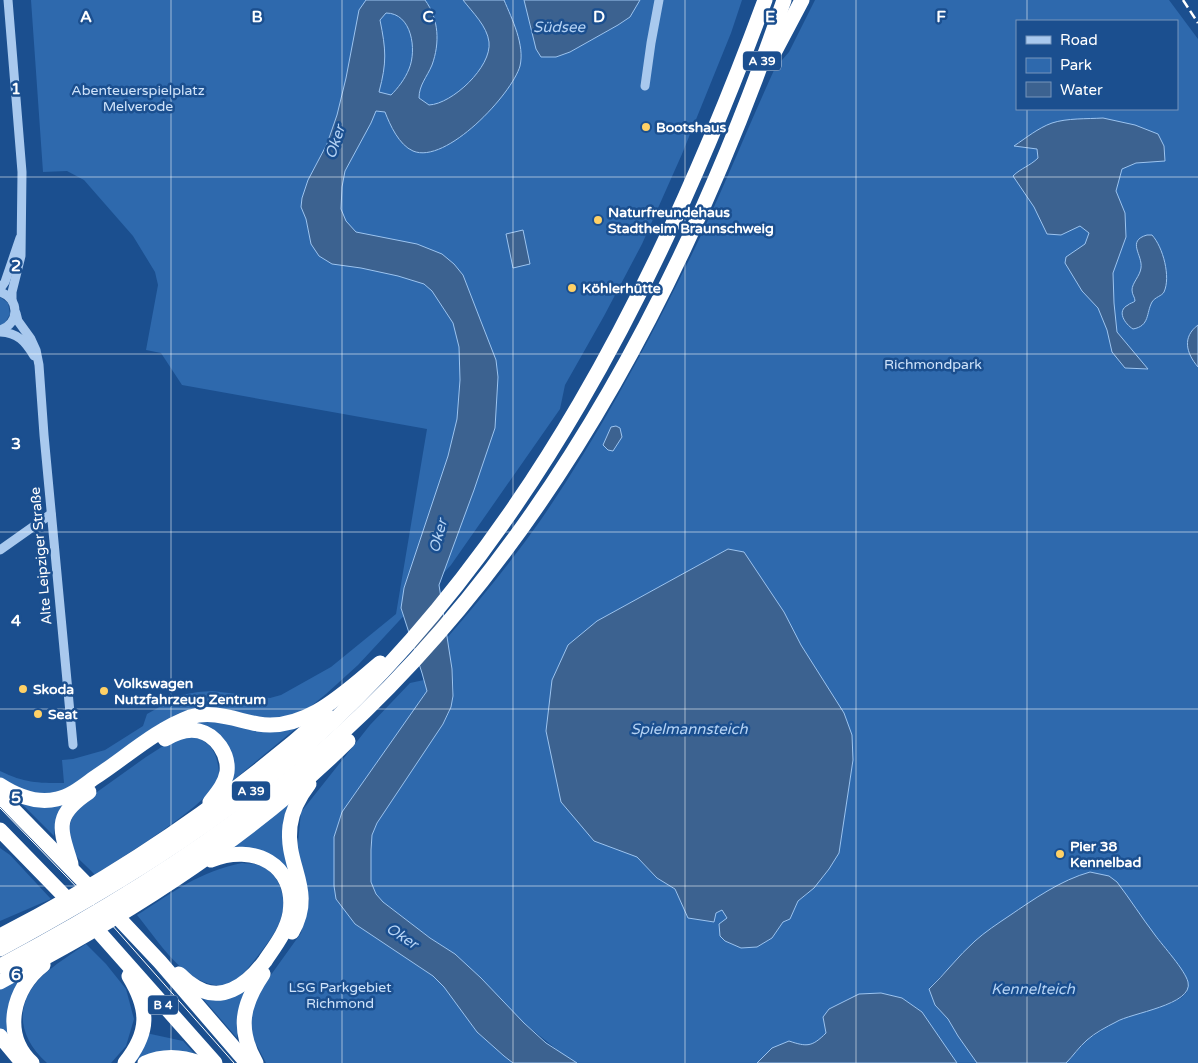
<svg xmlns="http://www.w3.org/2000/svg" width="1198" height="1063" viewBox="0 0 1198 1063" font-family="'Varela Round',sans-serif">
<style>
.green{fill:#2e69ad;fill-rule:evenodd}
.water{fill:#3c6290;stroke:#9cc4f0;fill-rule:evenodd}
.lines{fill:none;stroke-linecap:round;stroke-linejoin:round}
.minor{stroke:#a9c9ee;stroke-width:9}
.highway{stroke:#fff;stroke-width:15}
.tram{stroke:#fff;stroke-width:1}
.rail{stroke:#fff;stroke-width:2.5;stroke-dasharray:9 4;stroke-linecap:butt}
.grid{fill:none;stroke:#fff;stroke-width:1;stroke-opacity:0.55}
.poi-dot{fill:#ffd166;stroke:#1b4f8f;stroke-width:2}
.labels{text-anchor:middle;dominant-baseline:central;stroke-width:5;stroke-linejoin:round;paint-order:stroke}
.shield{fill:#1b4f8f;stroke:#bbcadd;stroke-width:1}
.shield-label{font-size:12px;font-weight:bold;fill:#fff}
.park-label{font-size:14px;fill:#cfe3fa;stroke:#1b4f8f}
.poi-label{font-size:14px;font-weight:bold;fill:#fff;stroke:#1b4f8f;text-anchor:start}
.street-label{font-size:14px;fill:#fff;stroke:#1b4f8f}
.water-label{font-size:15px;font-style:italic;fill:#b5d3f5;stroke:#1b4f8f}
.grid-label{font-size:16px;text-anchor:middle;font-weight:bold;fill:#fff;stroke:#1b4f8f;stroke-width:5;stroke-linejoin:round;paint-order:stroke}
</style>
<rect width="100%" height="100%" fill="#1b4f8f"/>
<!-- green -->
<g class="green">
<path d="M31,0H524L541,57H556L570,52L618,25L630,17L640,0H742L731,33L682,154L642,244L604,316L565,385L560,409L451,565L358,665L326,694L310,707L291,715L272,718L253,716L226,709L199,707L179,713L151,729L78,781L62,791L47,795L29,794L0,778V771C25,783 36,783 64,783L62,760L73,759L105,750L143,726L147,714L181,695L198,692L212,691L270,698L281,695L331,667L396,614L427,429L182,385L161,353L146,350L158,285L155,272L133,236L84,180L67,171L43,172Z"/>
<path d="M815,0H1169L1198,39V1063H1066L1087,1040L1118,1020L1169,1004L1181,998L1187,992L1184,973L1153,934L1064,882L1021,908L977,939L929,988L935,1005L948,1019L958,1036L977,1063H957L922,1012L902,998L881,993L859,994L829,1009L823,1017L826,1033L817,1042L804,1046L772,1048L757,1063H577L566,1057L524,1023L455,954L430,938L383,902L376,894L371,882V850L372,835L377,823L443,724C446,718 450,712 451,706C457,685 450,660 446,639C479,601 511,562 540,521C593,444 638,362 680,278C715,210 743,138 775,68L789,52ZM1017,21H1177V109H1017ZM728,549L744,552L784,612L853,760L839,853L829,869L814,888L798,901L790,919L783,922L772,938L757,947L741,948L725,941L727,918L722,910L716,913L714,922L688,918L675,889L657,878L637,857L597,621Z"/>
<path d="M0,297L8,303L10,314L5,323L0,326Z"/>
<path d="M424,680L427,691L342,812L334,837V886L336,899L355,924L433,976L444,987L477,1032L504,1056L513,1063H266L248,1029L253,1000L301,933L309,900L297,853L301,812L370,725L410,683Z"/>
<path d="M198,720L300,725L230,783L232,768L190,723Z"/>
<path d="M191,736C203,739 212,745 216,757C218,764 220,772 218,779C210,805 120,858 95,875C89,868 81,862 75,855C63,838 69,816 83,802L146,757L171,741Z"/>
<path d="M72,798C58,811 56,817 54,836L22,804Z"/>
<path d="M291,802L292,867L286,874L232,848Z"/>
<path d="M0,848L10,855L51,899L0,921Z"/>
<path d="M242,863C247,864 253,863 258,865C279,871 288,899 281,918C276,933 266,945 257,957C248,968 238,983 222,985C216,986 209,984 204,982C177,972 155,937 137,915C172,893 200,871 242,863Z"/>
<path d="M86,944L106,964L126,989L134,1019L126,1046L111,1063H47C15,1034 14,999 48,971C60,961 73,953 86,944Z"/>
<path d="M23,975L11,1030L7,1037L0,1028V989Z"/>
<path d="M248,988L239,1020L237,1038L199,994Z"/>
<path d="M146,1033L183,1041L194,1053C164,1050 159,1049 132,1063Z"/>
</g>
<!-- water -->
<g class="water">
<path d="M366,0H425C439,19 440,43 432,65C427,77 419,85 419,98L429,105C452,104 492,67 489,42C487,26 473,13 463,0H504C512,19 525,45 520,66C512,94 446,165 413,151C399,145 390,125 385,112L376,111L371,123L345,171L342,187L341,209L346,221L356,232L417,244L442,254L454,264L463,275L480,319L496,360L498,377L495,428L474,490L439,585L452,669L453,696L451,707L443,724L377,823L372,835L371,850V882L376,894L383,902L430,938L455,954L481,978L524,1023L546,1043L577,1063H513L504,1056L477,1032L444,987L433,976L355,924L336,899L334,886V837L342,812L427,691L422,673L401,608L404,588L448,456L457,419L460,380L459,347L453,323L432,291L424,284L398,276L361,268L332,264L319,256L311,244L306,219L301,207L302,198L308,180L327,144L337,115L346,78L359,10ZM386,13C412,13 417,50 409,69C405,79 398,88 391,95L379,92C387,62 386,50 380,20Z"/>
<path d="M524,0H640L630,17L618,25L570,52L556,57H541L536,49Z"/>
<path d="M1103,118L1135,125L1158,134L1164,146L1165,161L1136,163L1122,169L1116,191L1125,213L1126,237L1113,273L1114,303L1117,332L1148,369L1125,368L1112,352L1107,330L1098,308L1082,291L1065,263L1066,257L1085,244L1089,233L1080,226L1061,235L1047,234L1034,207L1013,176C1021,168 1030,166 1038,158L1037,149L1014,146C1026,138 1038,128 1052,123C1067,118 1087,119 1103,118Z"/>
<path d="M523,230L530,264L513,268L506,234Z"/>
<path d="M1147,235H1152C1163,247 1171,277 1164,292C1162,296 1155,297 1152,302C1146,313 1150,326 1133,329C1125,324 1116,311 1128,305C1130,303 1133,303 1135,301C1135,297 1132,295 1132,290C1132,283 1140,276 1141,268C1143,255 1126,241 1147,235Z"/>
<path d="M1198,325V367C1186,353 1182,337 1198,325Z"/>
<path d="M616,426L620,428L622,437L613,451L608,450L603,445L611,427Z"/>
<path d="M728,549L744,552L784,612L801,645L844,713L852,735L853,760L839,853L829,869L814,888L798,901L790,919L783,922L772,938L757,947L741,948L725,941L720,936L719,924L727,918L722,910L716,913L714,922L688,918L675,889L657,878L637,857L594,841L561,802L546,731L552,680L568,645L597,621Z"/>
<path d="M1090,872L1109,876L1117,882C1130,899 1142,918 1155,935C1163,946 1185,970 1188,982C1194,1005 1130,1013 1116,1022C1106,1027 1095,1033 1087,1040C1079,1047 1073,1056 1066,1063H977L958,1036L948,1019L935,1005L929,989C945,974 958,956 975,941C985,932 997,924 1009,916C1034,899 1061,880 1090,872Z"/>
<path d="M881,993L902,998L922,1012L957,1063H757L772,1048L789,1041C807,1047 812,1047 826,1033L823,1017L829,1009L859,994Z"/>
</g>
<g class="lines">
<!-- minor -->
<g class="minor">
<path d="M8,0L22,172L21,256L12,292V300"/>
<path d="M645,86L651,43L659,0"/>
<path d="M0,289L5,282L20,238"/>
<path d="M0,292C20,298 20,324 0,330"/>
<path d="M16,313L18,321L31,339L36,350L39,365L44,435L73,745"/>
<path d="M0,332C18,333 25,341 34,356"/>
<path d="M0,550L51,514"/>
</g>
<!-- highway -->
<g class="highway">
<path d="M774,53L802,0"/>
<path d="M165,739C175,733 187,728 199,731C216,735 229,754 227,772C225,784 217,793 210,802"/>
<path d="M0,785C17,796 37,804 57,799C71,796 83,786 94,778C125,758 155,730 190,717C213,710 236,720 258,724C306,732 346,691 380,663"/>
<path d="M0,796L95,893"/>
<path d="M0,830L74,906"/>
<path d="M71,864C60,828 53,816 89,792"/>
<path d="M111,910L160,962L247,1063"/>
<path d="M90,922L215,1063"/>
<path d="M292,932C316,890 285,867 290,826C292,810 299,797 309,784"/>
<path d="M0,936C118,875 227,802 326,714"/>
<path d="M0,949C107,891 212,828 304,748C526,552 664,274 765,0"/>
<path d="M0,966C108,909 212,845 306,765C539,567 686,286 784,0"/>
<path d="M179,974C183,977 186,981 191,984C220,1006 247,985 265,961C275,946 287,931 290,913C297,864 253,843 211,860"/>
<path d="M0,982C29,966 58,951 87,934C180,880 271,817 348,741"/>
<path d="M0,1036L20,1060"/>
<path d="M32,1063C1,1034 13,988 43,965"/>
<path d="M125,1063C150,1032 149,1009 129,976"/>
<path d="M145,1063C163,1055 181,1056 200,1063"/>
<path d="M256,1063C237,1029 242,1005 263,974"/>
</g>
<!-- tram -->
<path class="tram" d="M0,808L95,906L234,1063"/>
<!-- rail -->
<path class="rail" d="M1183,0L1198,23"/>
</g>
<!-- grid -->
<path class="grid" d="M171,0V1063M342,0V1063M513,0V1063M685,0V1063M856,0V1063M1027,0V21M1027,109V1063M0,177H1198M0,354H1198M0,532H1198M0,709H1198M0,886H1198"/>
<!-- markers -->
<g class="poi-dot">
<circle cx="646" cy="127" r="5"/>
<circle cx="598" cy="220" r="5"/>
<circle cx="572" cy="288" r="5"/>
<circle cx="23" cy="689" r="5"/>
<circle cx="104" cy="691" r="5"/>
<circle cx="38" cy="714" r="5"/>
<circle cx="1060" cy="854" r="5"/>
</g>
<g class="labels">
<!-- shield labels -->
<g class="shield">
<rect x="743" y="51.5" width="38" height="19" rx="4"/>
<rect x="232" y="781.5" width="38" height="19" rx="4"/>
<rect x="148" y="995.5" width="30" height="19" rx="4"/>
</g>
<g class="shield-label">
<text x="762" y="61">A 39</text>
<text x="251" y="791">A 39</text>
<text x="163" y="1005">B 4</text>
</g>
<!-- park labels -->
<g class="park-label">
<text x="138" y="90">Abenteuerspielplatz<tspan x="138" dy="16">Melverode</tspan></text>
<text x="933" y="364">Richmondpark</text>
<text x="340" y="987">LSG Parkgebiet<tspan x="340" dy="16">Richmond</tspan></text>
</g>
<!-- poi labels -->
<g class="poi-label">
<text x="656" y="127">Bootshaus</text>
<text x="608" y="212">Naturfreundehaus<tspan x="608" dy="16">Stadtheim Braunschweig</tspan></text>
<text x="582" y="288">Köhlerhütte</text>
<text x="114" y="683">Volkswagen<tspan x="114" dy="16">Nutzfahrzeug Zentrum</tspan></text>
<text x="33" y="689">Skoda</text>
<text x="48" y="714">Seat</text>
<text x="1070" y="846">Pier 38<tspan x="1070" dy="16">Kennelbad</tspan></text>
</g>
<!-- street labels -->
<g class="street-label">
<text transform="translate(41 556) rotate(-95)">Alte Leipziger Straße</text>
</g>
<!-- water labels -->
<g class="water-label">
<text x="559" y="27">Südsee</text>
<text transform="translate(335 142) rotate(-72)">Oker</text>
<text transform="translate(438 536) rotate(-75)">Oker</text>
<text x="689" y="729">Spielmannsteich</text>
<text transform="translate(402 936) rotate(33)">Oker</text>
<text x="1033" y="989">Kennelteich</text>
</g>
</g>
<g class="grid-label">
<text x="86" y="22">A</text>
<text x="257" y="22">B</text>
<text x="428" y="22">C</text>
<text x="599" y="22">D</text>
<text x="770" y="22">E</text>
<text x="941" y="22">F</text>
<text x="16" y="94">1</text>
<text x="16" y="271">2</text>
<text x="16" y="449">3</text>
<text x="16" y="626">4</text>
<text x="16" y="803">5</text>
<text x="16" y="980">6</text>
</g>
<!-- legend -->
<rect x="1016" y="20" width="162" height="90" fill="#1b4f8f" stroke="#7695bc"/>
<rect x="1026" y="36" width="25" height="8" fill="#a9c9ee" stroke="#7695bc"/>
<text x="1060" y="45" font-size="15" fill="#ffffff">Road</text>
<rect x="1026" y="58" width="25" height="15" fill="#2e69ad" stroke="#7695bc"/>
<text x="1060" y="70" font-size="15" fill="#ffffff">Park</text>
<rect x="1026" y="82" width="25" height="15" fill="#3c6290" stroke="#7695bc"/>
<text x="1060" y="95" font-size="15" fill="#ffffff">Water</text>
</svg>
